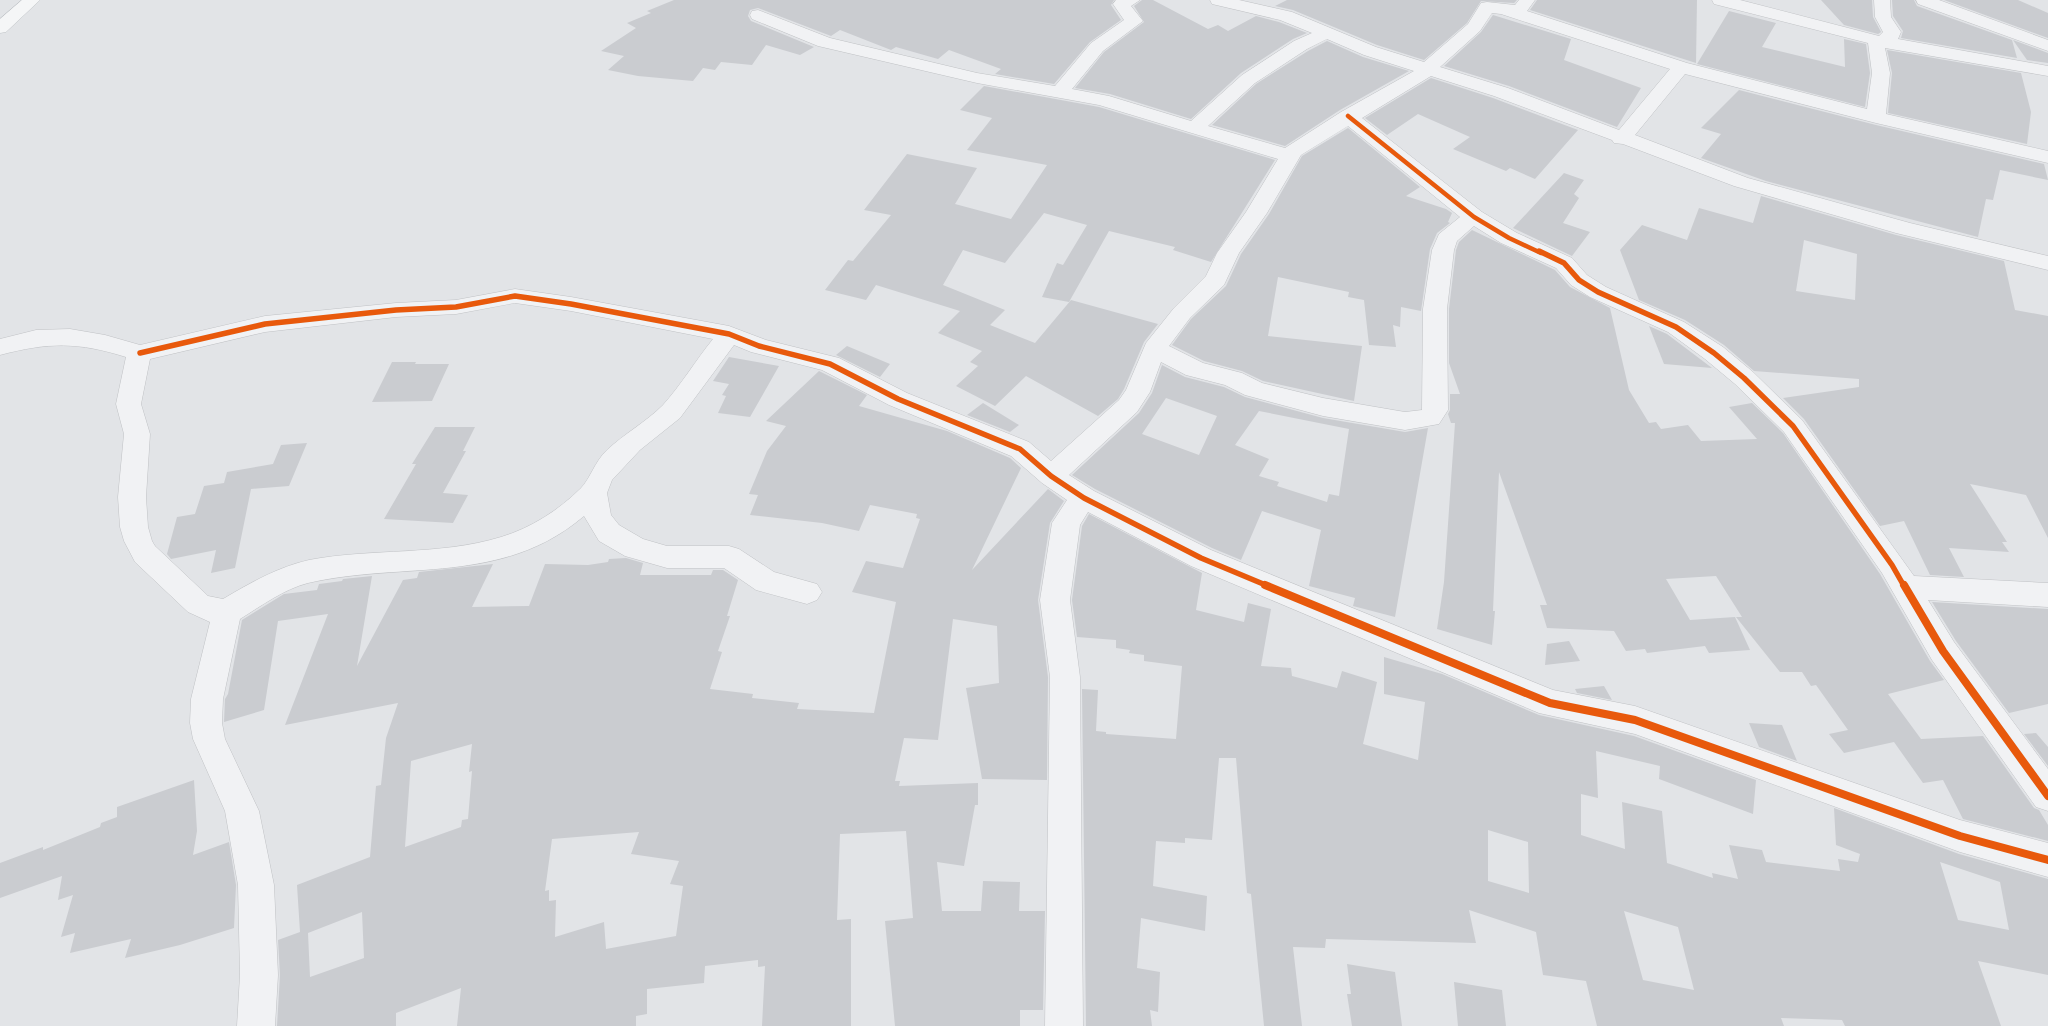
<svg xmlns="http://www.w3.org/2000/svg" width="2048" height="1026" viewBox="0 0 2048 1026" font-family="'Work Sans',sans-serif">
<style>
.building{fill:#caccd0;fill-rule:evenodd}
.lines{fill:none;stroke-linecap:round;stroke-linejoin:round}
.minor-casing{stroke:#c0c2c5;stroke-width:1}
.major-casing{stroke:#bdc1c5;stroke-width:1}
.minor{fill:#f1f2f4;fill-rule:evenodd}
.major{fill:#f5f6f7;fill-rule:evenodd}
.cycleway-far2-casing{stroke:#eef3f7;stroke-width:6}
.cycleway-far1-casing{stroke:#eef3f7;stroke-width:9}
.cycleway-casing{stroke:#eef3f7;stroke-width:11}
.cycleway-far2{stroke:#e8590c;stroke-width:4.5}
.cycleway-far1{stroke:#e8590c;stroke-width:5.5}
.cycleway{stroke:#e8590c;stroke-width:8}
</style>
<rect width="100%" height="100%" fill="#e2e4e7"/>
<!-- building -->
<g class="building">
<path d="M674,0H1114L1111,5L1121,20L1090,42L1054,84L995,74L1001,69L949,50L938,59L896,47L891,50L840,30L831,36L758,8L750,10L748,16L751,21L814,47L800,55L766,45L752,65L721,62L715,70L703,68L693,81L638,76L608,70L624,56L601,51L636,28L627,23L651,13L647,11Z"/>
<path d="M1142,0H1153L1208,29L1218,25L1228,31L1256,16L1279,22L1307,33L1293,39L1241,73L1191,119L1110,94L1075,88L1104,52L1144,22L1134,6Z"/>
<path d="M1287,0H1517L1514,3L1481,1L1467,23L1424,60L1377,45L1293,10L1275,6Z"/>
<path d="M1537,0H1697L1696,63L1530,10Z"/>
<path d="M1821,0H1872L1873,17L1881,32L1878,34L1844,25Z"/>
<path d="M1892,0H1914L1917,6L2012,40L2017,58L1901,38L1903,31L1893,16Z"/>
<path d="M1944,0H2018L2048,13V38Z"/>
<path d="M1729,11L1776,23L1762,47L1845,67L1844,39L1866,44L1870,73L1865,107L1697,64Z"/>
<path d="M1493,15L1571,39L1564,60L1641,88L1617,127L1509,86L1444,66L1481,32Z"/>
<path d="M2013,40L2048,53V63L2027,60Z"/>
<path d="M1327,41L1363,57L1409,71L1340,110L1285,146L1212,125L1256,84L1308,51Z"/>
<path d="M1887,50L2021,73L2031,112L2027,144L1888,113L1892,73Z"/>
<path d="M1431,78L1493,98L1578,130L1535,179L1510,168L1506,171L1453,149L1470,137L1418,114L1387,135L1365,118Z"/>
<path d="M984,86L1099,107L1275,160L1211,262L1173,250L1175,247L1109,231L1069,302L1042,297L1057,263L1063,265L1087,225L1044,213L1005,263L963,250L943,285L1005,310L990,325L1035,343L1071,300L1158,324L1144,342L1124,389L1118,399L1098,416L1026,376L995,406L956,386L978,366L970,362L982,351L938,333L960,311L876,285L866,300L825,290L848,260L853,261L891,215L864,210L907,154L977,168L955,204L1011,219L1047,165L967,150L992,118L960,110Z"/>
<path d="M1739,90L1876,125L2044,164L2048,180L2000,170L1993,200L1986,199L1978,237L1766,181L1701,158L1721,134L1701,128Z"/>
<path d="M1348,128L1420,187L1406,196L1446,209L1452,213L1448,222L1450,223L1437,233L1430,249L1421,311L1401,307L1400,327L1393,325L1396,347L1369,345L1364,300L1348,297L1349,292L1278,277L1268,336L1362,346L1354,401L1263,381L1242,371L1204,361L1172,345L1191,319L1226,286L1241,254L1269,214L1302,156Z"/>
<path d="M1564,173L1584,180L1574,194L1579,198L1563,223L1590,232L1572,256L1513,228Z"/>
<path d="M1761,196L1896,235L2004,261L2015,310L2048,316V538L2026,495L1970,484L2007,542H2002L2009,552L1949,548L1964,577L1930,575L1904,521L1880,526L1804,419L1783,398L1859,387V379L1754,371L1724,345L1685,320L1639,300L1620,250L1642,225L1687,240L1699,208L1753,223ZM1804,240L1857,254L1855,300L1796,291Z"/>
<path d="M1472,230L1555,270L1570,287L1610,308L1629,390L1649,423L1656,422L1661,429L1688,425L1701,441L1757,439L1729,407L1752,403L1783,433L1880,574L1930,661L1944,680L1888,694L1921,739L1983,736L2034,808L2039,810L2048,825V841L1963,819L1943,780L1923,783L1894,742L1844,753L1829,734L1848,730L1816,685L1811,686L1802,672H1780L1736,617H1742L1716,576L1666,579L1690,620L1735,617L1750,650L1709,653L1705,646L1647,653L1645,649L1626,651L1614,631L1547,628L1540,605H1547L1499,472L1493,611H1495L1492,645L1437,629L1444,582L1455,423H1451L1448,414L1450,410V394H1460L1449,363V309L1456,250L1459,242Z"/>
<path d="M1649,326L1667,334L1712,368L1664,364Z"/>
<path d="M847,346L890,364L880,377L836,355Z"/>
<path d="M729,357L779,366L750,417L718,413L726,396L722,395L729,384L713,381Z"/>
<path d="M392,362H416L415,364H449L432,401L372,402Z"/>
<path d="M1162,365L1185,377L1224,387L1245,397L1323,418L1405,432L1428,428L1395,617L1353,606L1355,598L1309,586L1321,530L1262,511L1241,560L1212,548L1095,489L1072,475L1139,413L1152,393ZM1166,398L1217,416L1199,455L1142,434ZM1259,411L1349,429L1339,496L1329,494L1327,502L1277,486L1279,482L1259,476L1269,459L1235,445Z"/>
<path d="M819,371L867,395L859,406L947,431L1010,458L1021,468L972,570L1048,489L1064,501L1050,523L1038,600L1048,677L1047,780L982,779L966,688L999,683L997,626L953,619L938,740L904,738L895,781H900L899,786L978,783V805H975L964,866L937,862L942,911H981L983,881L1020,882L1019,911H1045L1043,1010H1020V1026H895L885,921L913,918L906,831L840,834L837,920L851,919V1026H762L765,966L758,967V960L705,966L704,983L647,989V1014L636,1016V1026H457L461,988L396,1013V1026H277L280,975L278,940L300,932L297,885L370,857L376,786L381,785L386,738L398,703L285,725L328,614L278,621L264,710L224,722L225,699L228,694L242,620L284,594L317,590L319,584L342,581L343,579L372,576L357,666L403,580L417,578L419,572L493,564L472,607L529,606L545,564L588,565L608,562L609,559L626,558L643,563L640,575H711L713,570H723L738,580L727,616H730L718,651L722,652L710,689L753,694L752,698L799,703L797,709L874,713L896,602L852,592L866,561L903,568L920,519L916,518L917,514L870,505L859,531L822,523L750,515L758,495L749,494L767,451L786,426L766,421ZM472,744L469,772L472,771L468,819L462,820L461,827L405,847L411,761ZM639,832L631,854L679,861L670,884L683,886L676,936L606,949L604,922L555,937L556,900L549,901V890L545,891L552,839ZM362,912L364,958L310,977L308,933Z"/>
<path d="M983,403L1019,425L1010,432L967,415Z"/>
<path d="M435,427H475L463,451H466L443,493L468,495L453,523L384,519L416,464H412Z"/>
<path d="M307,443L289,486L251,489L235,568L211,573L216,550L171,559L167,554L177,517L195,514L204,486L224,483L227,472L273,464L281,445Z"/>
<path d="M1089,514L1202,573L1196,610L1244,622L1248,603L1271,609L1261,666L1291,668L1292,676L1337,688L1342,671L1377,682L1363,744L1418,760L1425,702L1384,694V657L1442,674L1539,715L1634,736L1756,780L1753,814L1659,779L1660,766L1596,751L1598,798L1581,794V835L1625,849L1622,802L1662,811L1667,863L1713,878L1712,873L1738,879L1729,845L1762,850L1766,862L1840,871L1838,859L1858,862L1860,854L1836,845L1834,808L1959,854L2048,879V975L1978,961L2001,1026H1845L1842,1020L1781,1018L1784,1026H1597L1586,981L1543,975L1536,932L1469,910L1476,943L1326,939L1325,948L1293,947L1302,1026H1264L1251,894L1247,893L1236,758H1219L1212,840L1185,838V843L1156,841L1153,886L1207,896L1205,931L1141,918L1137,968L1160,972L1158,1012L1150,1010L1152,1026H1086L1082,689L1098,690L1096,731L1106,732V734L1176,739L1182,666L1144,661V655L1129,653L1130,650L1116,648V640L1077,637L1072,600L1082,526ZM1488,830L1528,842L1529,893L1488,881ZM1940,862L2000,882L2009,930L1958,920ZM1624,911L1678,927L1694,990L1643,980Z"/>
<path d="M1932,602L2048,609V704L2009,713L1956,641Z"/>
<path d="M1569,641L1580,661L1545,665L1547,644Z"/>
<path d="M1604,686L1612,700L1577,693L1575,689Z"/>
<path d="M1749,723L1782,725L1797,761L1759,747Z"/>
<path d="M2036,733L2048,747V766L2024,734Z"/>
<path d="M194,780L197,831L193,855L229,842L236,885L234,928L180,945L125,958L131,939L70,953L75,933L61,937L73,895L58,900L62,876L0,898V863L43,847V850L100,827L101,823L117,817V807Z"/>
<path d="M1347,964L1395,972L1402,1026H1352L1347,994H1351Z"/>
<path d="M1454,982L1502,990L1506,1026H1458Z"/>
</g>
<g class="lines">
<!-- minor casing -->
<g class="minor-casing">
<g id="minor">
<path d="M1116,0H1140L1131,6L1143,21L1103,51L1072,89L1109,96L1191,121L1242,75L1294,41L1312,33L1280,20L1212,4L1210,0H1239L1292,12L1376,47L1424,62L1468,24L1481,3L1487,2L1515,5L1519,0H1535L1527,11L1687,63L1867,109L1872,73L1868,43L1714,4L1712,0H1740L1879,36L1883,32L1875,17L1874,0H1890L1891,17L1901,32L1898,39L2048,66V76L1885,48L1890,73L1886,114L2048,151V163L1876,123L1685,74L1635,135L1748,178L1910,223L2048,256V270L1896,233L1734,186L1623,144L1614,143L1612,140L1494,96L1431,76L1362,118L1482,212L1517,233L1572,258L1587,275L1606,287L1684,322L1723,347L1753,372L1802,420L1914,576L2048,583V607L1928,600L1954,642L2048,769V811L2036,807L1932,660L1882,573L1784,432L1735,384L1705,359L1668,332L1590,297L1571,285L1556,268L1501,243L1474,226L1457,241L1454,250L1447,309L1448,410L1439,424L1405,430L1323,416L1245,395L1225,385L1186,375L1161,362L1150,392L1137,412L1069,475L1094,491L1211,550L1553,690L1635,706L1960,820L2048,843V877L1960,852L1635,734L1539,713L1191,566L1088,512L1080,525L1070,600L1080,677L1083,1026H1045L1050,677L1040,600L1052,523L1067,500L1042,483L1011,456L889,405L822,370L751,352L734,345L680,418L640,450L612,480L607,493L611,515L619,525L643,539L667,546H729L739,549L774,572L817,584L822,592L817,600L807,604L756,590L724,568H667L625,556L599,541L584,516C502,586 404,561 308,583C284,589 261,606 240,619L223,699L222,723L225,739L259,811L274,885L278,975L275,1026H237L240,975L238,885L225,811L193,739L190,723L191,699L210,622L188,612L135,562L124,541L120,527L118,497L124,434L116,404L126,357C78,342 49,342 0,355V339L36,330L70,329L105,335L140,345L265,316L396,303L456,300L515,289L571,297L729,326L766,340L839,358L907,393L1029,442L1051,461L1119,400L1126,390L1146,343L1174,308L1206,276L1217,253L1246,212L1278,159L1099,105L977,83L818,46L752,19L750,15L752,11L758,10L830,38L977,73L1055,86L1091,43L1124,20L1113,4ZM1492,13L1501,14L1670,69L1619,130L1508,88L1440,67L1480,31ZM1327,39L1364,55L1414,71L1341,112L1285,148L1208,126L1255,83L1307,49ZM1348,126L1460,217L1439,234L1432,250L1423,309L1422,410L1405,412L1323,398L1262,383L1242,373L1203,363L1169,346L1190,318L1224,285L1239,253L1267,213L1301,155ZM515,303L571,311L713,339C696,360 681,385 663,405C646,422 624,434 607,450C595,461 590,479 581,488C559,510 531,528 501,537C439,556 372,548 309,560C278,567 250,583 223,599L208,596L155,546L152,541L148,527L146,497L150,434L141,404L150,359L265,332L396,317L456,314Z"/>
<path d="M1916,0H1939L2048,40V51L1918,4Z"/>
</g>
</g>
<!-- major casing -->
<g class="major-casing">
<path id="major" d="M22,0H40L6,32L0,33V19Z"/>
</g>
<!-- minor -->
<use href="#minor" class="minor"/>
<!-- major -->
<use href="#major" class="major"/>
<!-- cycleway-far2 casing -->
<g class="cycleway-far2-casing">
<path id="cycleway-far2" d="M1348,116L1474,217L1509,238L1541,253"/>
</g>
<!-- cycleway-far1 casing -->
<g class="cycleway-far1-casing">
<g id="cycleway-far1">
<path d="M1539,251L1564,263L1579,280L1598,292L1676,327L1714,353L1744,378L1793,426L1892,565L1904,586"/>
<path d="M140,353L265,324L396,310L456,307L515,296L571,304L729,334L759,346L830,364L898,399L1020,449L1051,476L1084,498L1201,558L1268,586"/>
</g>
</g>
<!-- cycleway casing -->
<g class="cycleway-casing">
<g id="cycleway">
<path d="M1265,585L1550,703L1635,720L1960,836L2048,860"/>
<path d="M1904,585L1943,651L2048,796"/>
</g>
</g>
<!-- cycleway-far2 -->
<use href="#cycleway-far2" class="cycleway-far2"/>
<!-- cycleway-far1 -->
<use href="#cycleway-far1" class="cycleway-far1"/>
<!-- cycleway -->
<use href="#cycleway" class="cycleway"/>
</g>
</svg>
